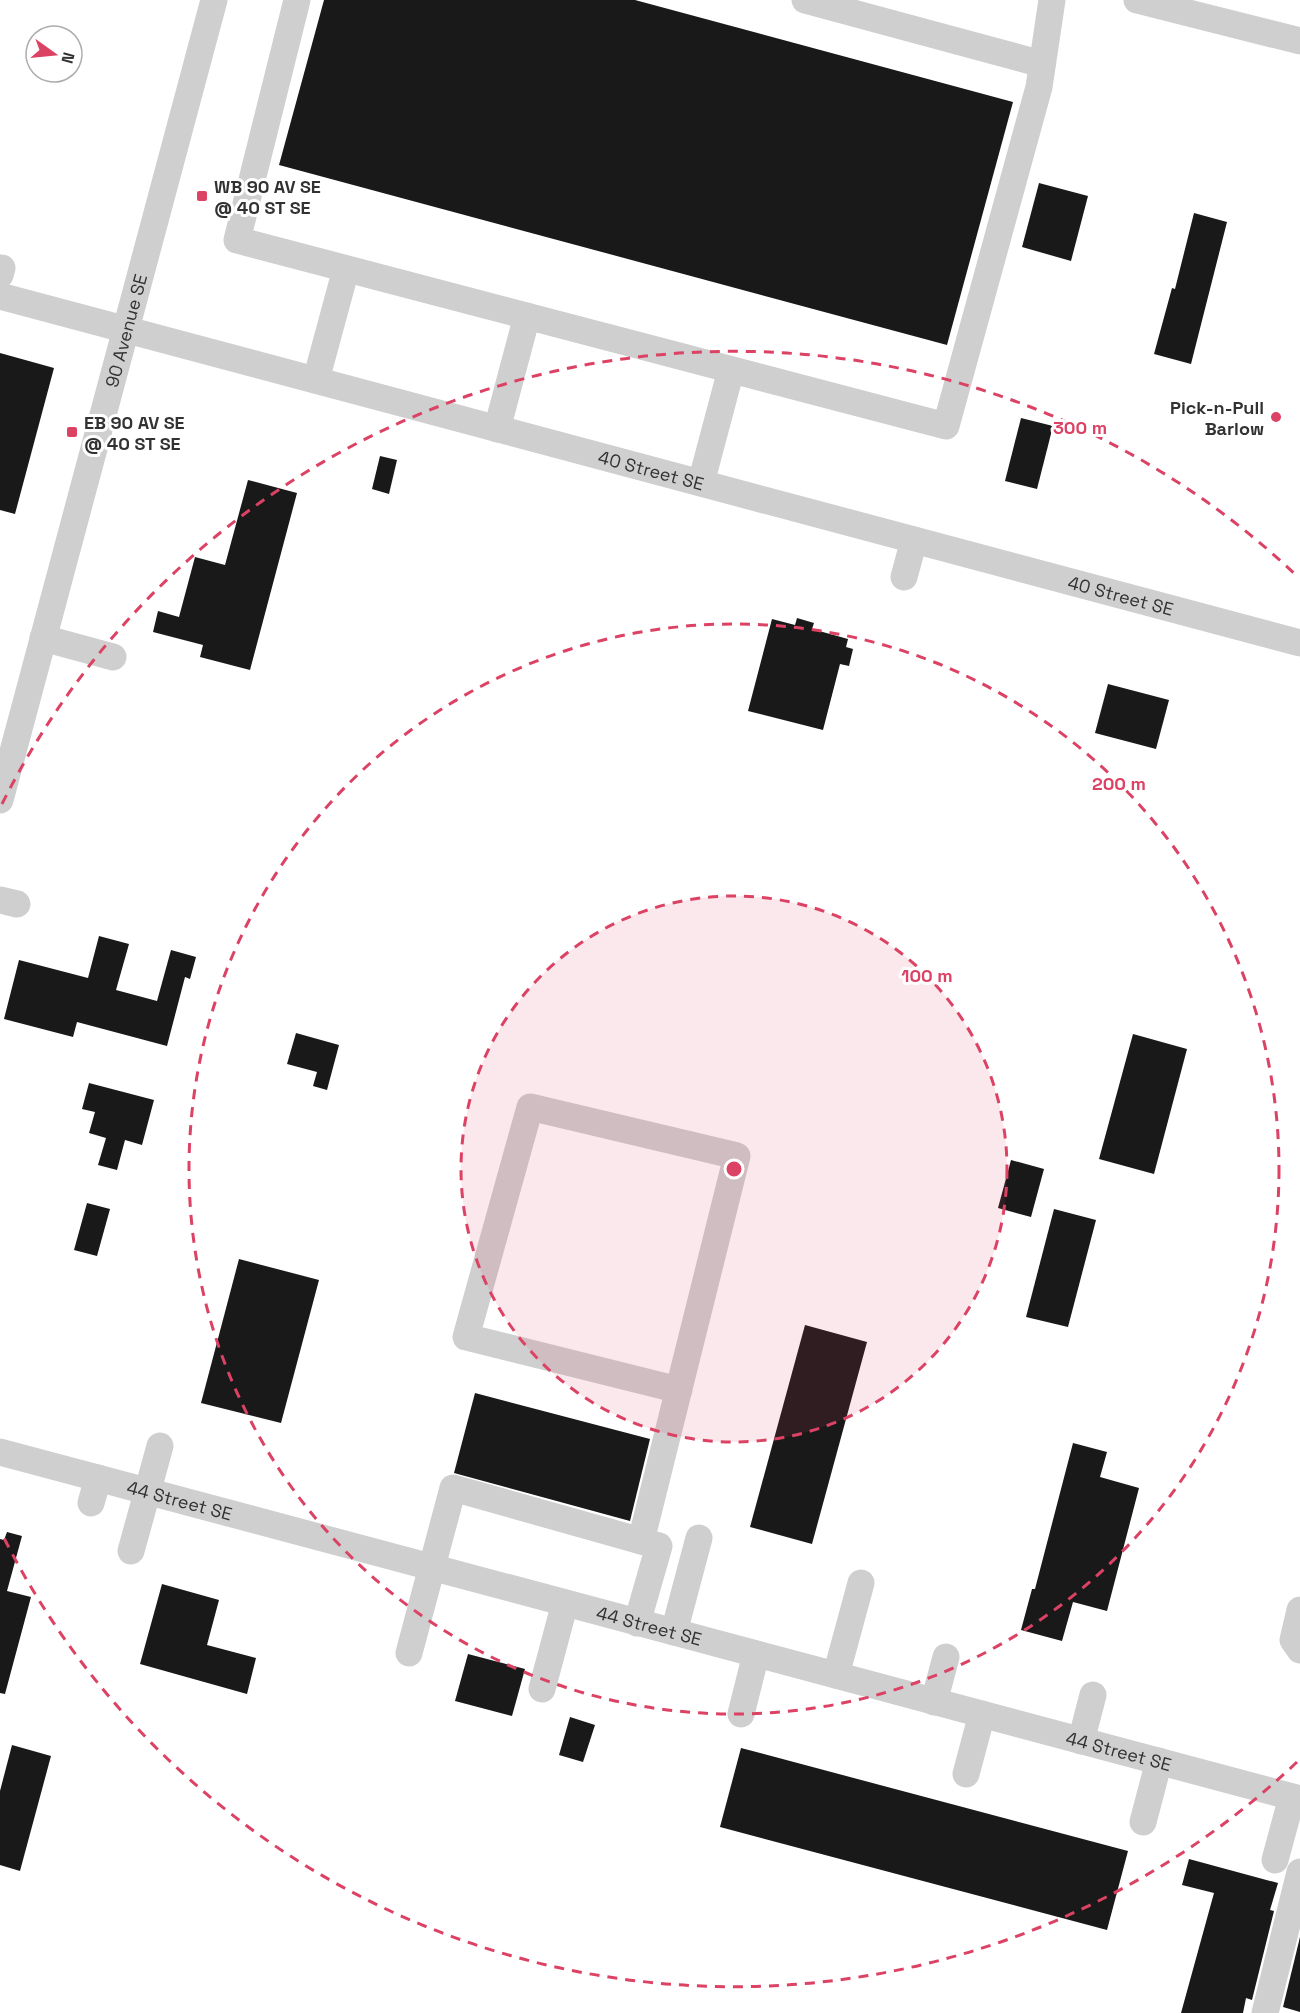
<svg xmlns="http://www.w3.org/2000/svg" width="1300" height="2013" viewBox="0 0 1300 2013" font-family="'Space Grotesk',sans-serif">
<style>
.building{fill:#191919}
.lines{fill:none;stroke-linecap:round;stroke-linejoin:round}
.minor{stroke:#cfcfcf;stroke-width:27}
.ring{fill:none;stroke:#dc4264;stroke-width:3;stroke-dasharray:10 8}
.poi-dot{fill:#dc4264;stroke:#fff;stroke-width:2}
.labels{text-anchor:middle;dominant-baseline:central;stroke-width:6;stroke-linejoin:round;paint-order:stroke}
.poi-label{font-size:18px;font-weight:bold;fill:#323232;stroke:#fff;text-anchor:start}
.street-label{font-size:18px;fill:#323232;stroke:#fff}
.centre{fill:#dc4264;stroke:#fff;stroke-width:3}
.ring-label{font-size:18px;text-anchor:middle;font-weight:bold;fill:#dc4264;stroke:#fff;stroke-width:6;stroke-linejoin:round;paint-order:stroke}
</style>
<rect width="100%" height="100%" fill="#fff"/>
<!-- building -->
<g class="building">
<path d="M324,0H635L1013,102L947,345L279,165Z"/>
<path d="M1039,183L1088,196L1071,261L1022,247Z"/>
<path d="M1194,213L1227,222L1191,364L1154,354L1172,288L1175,289Z"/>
<path d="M0,353L54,368L15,514L0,510Z"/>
<path d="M1021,418L1053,426L1037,489L1005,481Z"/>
<path d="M380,456L397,460L389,494L372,489Z"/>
<path d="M248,480L297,493L250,670L200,657L203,645L153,632L158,611L179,617L195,557L225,565Z"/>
<path d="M797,618L814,623L812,629L848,639L846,647L853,649L849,666L840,664L823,730L748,711L772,619L795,625Z"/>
<path d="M1108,684L1169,700L1156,749L1095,733Z"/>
<path d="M99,936L129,944L116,990L157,1001L171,950L196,957L190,979L185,977L167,1046L77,1022L73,1037L4,1019L19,960L88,978Z"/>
<path d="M296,1033L339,1045L327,1090L313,1086L317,1072L287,1064Z"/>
<path d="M1133,1034L1187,1049L1154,1174L1099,1159Z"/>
<path d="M89,1083L154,1100L142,1145L125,1140L117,1170L98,1165L106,1138L89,1133L95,1112L82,1109Z"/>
<path d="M1011,1160L1044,1169L1031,1217L998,1208Z"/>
<path d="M87,1203L110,1209L97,1256L74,1250Z"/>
<path d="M1054,1209L1096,1220L1068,1327L1026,1317Z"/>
<path d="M239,1259L319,1280L281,1423L201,1403Z"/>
<path d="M805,1325L867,1342L812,1544L750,1527Z"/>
<path d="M475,1393L650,1439L630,1521L454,1473Z"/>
<path d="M1073,1443L1107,1452L1100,1477L1139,1488L1107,1611L1073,1602L1062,1641L1021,1630L1032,1589H1035Z"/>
<path d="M7,1532L22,1536L7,1591L31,1597L5,1694L0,1693V1539L4,1540Z"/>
<path d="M162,1584L219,1600L207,1645L256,1658L247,1694L140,1664Z"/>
<path d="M468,1654L525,1669L512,1716L455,1701Z"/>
<path d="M570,1717L595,1725L583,1762L559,1755Z"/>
<path d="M12,1745L51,1756L20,1871L0,1865V1791Z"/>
<path d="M741,1748L1128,1851L1107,1930L720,1827Z"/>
<path d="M1189,1859L1278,1883L1270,1910L1274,1911L1252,2000L1246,1998L1243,2013H1181L1214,1893L1182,1885Z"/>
<path d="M1300,1937V2012L1283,2007Z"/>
</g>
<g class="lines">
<!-- minor -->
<g class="minor">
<path d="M297,0L237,240L946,426L1039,87L1052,0"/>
<path d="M805,0L1042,64"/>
<path d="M1137,0L1300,41"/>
<path d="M0,275L2,268"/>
<path id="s1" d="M0,296L1300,643"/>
<path d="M316,380L346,269"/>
<path d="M497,429L527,316"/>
<path d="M701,483L731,370"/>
<path d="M904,577L914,540"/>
<path d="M43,638L113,657"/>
<path id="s2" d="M0,800L214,0"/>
<path d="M0,900L17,904"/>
<path id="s3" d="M0,1452L1300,1799"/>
<path d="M91,1503L98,1478"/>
<path d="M641,1541L737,1156L530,1107L466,1337L679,1390"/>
<path d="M131,1551L160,1446"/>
<path d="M1300,1610L1293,1640L1300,1650"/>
<path d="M674,1632L699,1538"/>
<path d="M409,1653L453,1488L659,1546L637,1623"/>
<path d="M836,1675L861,1583"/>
<path d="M542,1689L565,1603"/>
<path d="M934,1702L946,1657"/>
<path d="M741,1714L756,1654"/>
<path d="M1081,1741L1093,1695"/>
<path d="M966,1774L982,1714"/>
<path d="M1143,1822L1159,1761"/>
<path d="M1275,1860L1292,1797"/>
<path d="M1265,2013L1300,1872"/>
</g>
</g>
<!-- distance rings -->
<circle cx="734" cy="1169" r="273" fill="#dc4264" fill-opacity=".12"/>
<g class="ring">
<circle cx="734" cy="1169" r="273"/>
<circle cx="734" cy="1169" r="545"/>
<path d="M1297 1762A818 818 0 0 1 2 1534M2 804A818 818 0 0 1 1297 576"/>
</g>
<!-- markers -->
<g class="poi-dot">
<rect x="196" y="190" width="12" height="12" rx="3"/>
<circle cx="1276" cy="417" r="6"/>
<rect x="66" y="426" width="12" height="12" rx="3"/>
</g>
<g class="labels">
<!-- poi labels -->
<g class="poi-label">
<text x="214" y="186">WB 90 AV SE<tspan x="214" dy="21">@ 40 ST SE</tspan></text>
<text x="1264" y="407" text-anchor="end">Pick-n-Pull<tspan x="1264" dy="21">Barlow</tspan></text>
<text x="84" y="422">EB 90 AV SE<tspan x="84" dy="21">@ 40 ST SE</tspan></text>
</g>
<!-- street labels -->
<g class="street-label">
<text stroke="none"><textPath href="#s2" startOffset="486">90 Avenue SE</textPath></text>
<text stroke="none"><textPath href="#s1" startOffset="674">40 Street SE</textPath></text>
<text stroke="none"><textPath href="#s1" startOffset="1160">40 Street SE</textPath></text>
<text stroke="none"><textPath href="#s3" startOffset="186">44 Street SE</textPath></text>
<text stroke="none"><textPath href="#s3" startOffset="672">44 Street SE</textPath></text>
<text stroke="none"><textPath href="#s3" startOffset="1158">44 Street SE</textPath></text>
</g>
</g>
<circle cx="734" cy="1169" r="9" class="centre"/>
<g class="ring-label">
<text x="1080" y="434">300 m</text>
<text x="1119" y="790">200 m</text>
<text x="927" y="982">100 m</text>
</g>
<!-- north arrow -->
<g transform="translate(54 54) rotate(105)"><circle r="28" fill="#ffffff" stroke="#adadad" stroke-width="1.5"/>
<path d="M0-4.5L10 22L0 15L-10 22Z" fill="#dc4264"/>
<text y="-9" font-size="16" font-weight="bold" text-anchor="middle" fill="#323232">N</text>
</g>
</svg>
